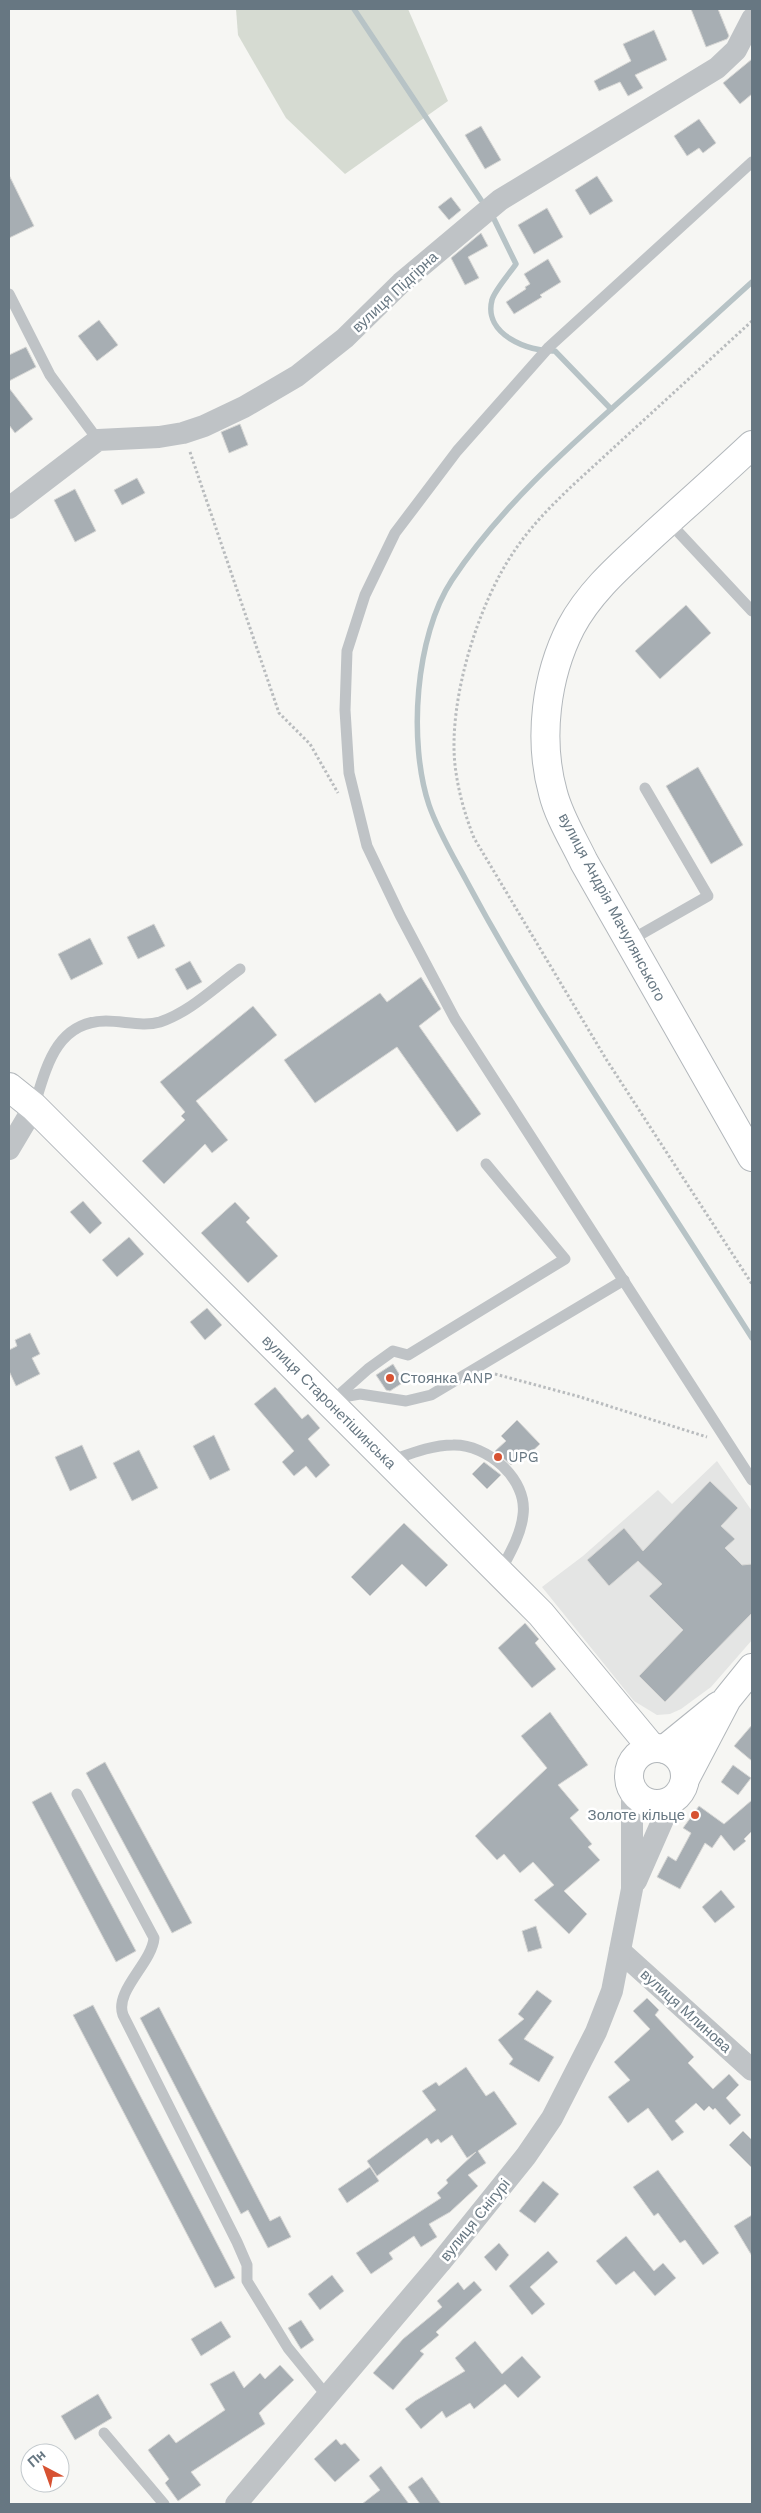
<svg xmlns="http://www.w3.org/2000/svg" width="761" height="2513" viewBox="0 0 761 2513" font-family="'Work Sans',sans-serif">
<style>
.built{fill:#e4e5e4}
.green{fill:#d6dbd2}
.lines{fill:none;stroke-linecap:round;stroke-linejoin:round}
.stream{stroke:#b7c3c6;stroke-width:5.5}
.building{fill:#a7aeb3;stroke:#d7d7d5}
.secondary-casing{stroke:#b2b7bb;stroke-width:30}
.path{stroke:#b9bcbe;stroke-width:3;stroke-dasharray:2.5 2.5;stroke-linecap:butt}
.lane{stroke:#bfc3c6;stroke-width:11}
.street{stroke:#bfc3c6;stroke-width:22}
.secondary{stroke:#fff;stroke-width:28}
.poi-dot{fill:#d75232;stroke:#fff;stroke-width:2}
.labels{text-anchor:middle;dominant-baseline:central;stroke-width:5;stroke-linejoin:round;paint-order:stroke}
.street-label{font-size:15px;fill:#677782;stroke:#fff}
.poi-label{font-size:15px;fill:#677782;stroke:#fff;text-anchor:start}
</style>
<rect width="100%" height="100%" fill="#f6f6f3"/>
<!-- built -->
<path class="built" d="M717,1461L752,1511V1640L711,1687L681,1709L670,1714L657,1715L634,1701L542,1587L583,1556L658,1490L672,1504Z"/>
<!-- green -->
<path class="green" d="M236,9H408L448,101L345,174L286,118L238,35Z"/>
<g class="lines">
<!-- stream -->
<g class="stream">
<path d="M354,9L481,200"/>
<path d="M494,219L516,264C510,273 494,291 492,300C483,334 528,352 555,351L611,409"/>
<path d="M752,282C711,319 670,357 628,394C565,450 499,509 452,580C415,636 408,742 429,805C438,831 453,856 466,880C489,923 514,966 540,1008C610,1119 682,1228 752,1338"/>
</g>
</g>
<!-- building -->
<g class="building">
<path d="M691,9H718L729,36L727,39L706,47Z"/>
<path d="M654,30L667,60L635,75L643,88L628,96L620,82L599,91L594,81L631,61L623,44Z"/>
<path d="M752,59V94L740,104L723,83Z"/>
<path d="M699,119L716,143L703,153L699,148L687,156L674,136Z"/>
<path d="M481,126L501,160L485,169L465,135Z"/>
<path d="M9,175L34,226L9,238Z"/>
<path d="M597,176L613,201L590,215L575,190Z"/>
<path d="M451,197L461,210L449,220L438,207Z"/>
<path d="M547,208L563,237L534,254L518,225Z"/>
<path d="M481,233L488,246L468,257L479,278L465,285L451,258Z"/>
<path d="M548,259L561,282L540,295L542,297L514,314L506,302L526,289L525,287L530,284L524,274Z"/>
<path d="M99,320L118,345L97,361L78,336Z"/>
<path d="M26,347L36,367L9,381V355Z"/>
<path d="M9,388L33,419L15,433L9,425Z"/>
<path d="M240,424L248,445L229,453L221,432Z"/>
<path d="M137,478L145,493L122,505L114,490Z"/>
<path d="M75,489L96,531L75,542L54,500Z"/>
<path d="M686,605L711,633L660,679L635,651Z"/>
<path d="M698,767L743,845L711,864L666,786Z"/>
<path d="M154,924L165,946L138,959L127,937Z"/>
<path d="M90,938L103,964L71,980L58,954Z"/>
<path d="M190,961L202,982L187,990L175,969Z"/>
<path d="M421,977L441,1009L419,1026L481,1114L457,1132L397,1047L315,1103L284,1060L380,993L387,1002Z"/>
<path d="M253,1006L277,1035L196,1101L228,1140L212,1153L205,1144L164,1184L142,1161L185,1120L181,1116L185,1112L160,1082Z"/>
<path d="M83,1201L102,1223L90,1234L70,1212Z"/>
<path d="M235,1202L250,1218L246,1222L278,1256L248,1283L201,1233Z"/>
<path d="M129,1237L144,1254L117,1277L102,1260Z"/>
<path d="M207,1308L222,1325L205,1340L190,1322Z"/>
<path d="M30,1333L40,1354L32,1358L40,1374L16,1386L9,1371V1350L17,1346L15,1340Z"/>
<path d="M393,1364L404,1382L390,1391L386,1390L376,1375Z"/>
<path d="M275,1387L302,1419L308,1414L320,1428L308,1439L330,1465L316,1478L306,1466L294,1476L282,1462L294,1451L254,1404Z"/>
<path d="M517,1420L540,1444L524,1459L521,1456L511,1465L495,1451L506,1441L501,1436Z"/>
<path d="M214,1435L230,1470L210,1480L193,1446Z"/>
<path d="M82,1445L97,1478L70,1491L55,1457Z"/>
<path d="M139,1450L158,1488L132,1501L113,1463Z"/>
<path d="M484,1462L501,1475L487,1489L472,1474Z"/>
<path d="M710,1481L738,1508L721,1526L735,1539L725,1548L742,1565L752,1564V1613L665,1702L639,1676L683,1630L649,1596L662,1584L638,1561L609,1586L587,1560L624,1528L643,1551Z"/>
<path d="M404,1523L448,1565L426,1587L402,1564L370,1596L351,1577Z"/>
<path d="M525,1623L539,1639L535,1643L556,1669L532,1688L498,1648Z"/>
<path d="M550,1712L588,1765L558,1785L579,1810L570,1818L592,1844L588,1847L600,1860L564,1891L587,1914L569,1934L534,1900L554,1885L533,1862L520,1873L504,1854L497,1860L475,1836L547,1768L521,1736Z"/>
<path d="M752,1725V1761L734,1746Z"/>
<path d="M105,1762L192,1923L172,1933L86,1773Z"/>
<path d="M733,1765L751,1778L738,1795L721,1782Z"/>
<path d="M51,1792L136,1951L116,1962L32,1802Z"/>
<path d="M752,1800V1831L744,1839L746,1841L734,1851L721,1835L712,1848L705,1843L680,1889L657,1877L668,1856L676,1861L691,1833L683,1828L699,1806L724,1824Z"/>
<path d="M721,1890L735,1907L715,1923L702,1907Z"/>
<path d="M536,1926L542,1948L528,1952L522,1931Z"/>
<path d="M537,1990L552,2001L524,2039L554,2057L539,2082L509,2064L513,2059L498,2040L524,2019L518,2014Z"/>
<path d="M647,1998L659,2010L655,2015L694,2057L688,2063L713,2089L729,2074L739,2085L726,2098L741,2115L730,2125L715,2108L713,2110L709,2106L704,2111L696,2103L675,2121L684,2132L672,2141L648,2108L628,2123L608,2097L630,2080L614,2062L650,2029L633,2011Z"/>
<path d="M93,2005L235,2278L215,2288L73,2015Z"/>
<path d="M159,2007L270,2221L280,2216L291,2237L268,2248L248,2210L241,2214L140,2018Z"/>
<path d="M466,2067L486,2096L494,2091L517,2124L478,2151L486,2163L468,2175L478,2186L450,2212L429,2224L437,2237L421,2247L414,2236L389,2253L393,2259L371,2274L356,2253L441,2198L437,2193L448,2183L446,2180L476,2152L467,2158L452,2135L441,2143L438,2139L431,2144L427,2138L377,2176L367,2161L436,2110L422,2091L436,2082L439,2086Z"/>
<path d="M743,2131L752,2140V2168L729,2145Z"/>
<path d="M370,2167L379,2181L347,2203L338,2189Z"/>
<path d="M658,2170L719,2253L703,2265L685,2240L680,2243L658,2213L654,2216L633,2187Z"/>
<path d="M543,2181L559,2194L535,2223L519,2211Z"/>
<path d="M752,2215V2256L734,2226Z"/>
<path d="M626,2236L654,2271L663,2263L676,2278L655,2296L634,2271L616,2285L596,2261Z"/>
<path d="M499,2243L509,2255L496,2271L484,2257Z"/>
<path d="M548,2251L558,2262L530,2287L545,2304L532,2315L509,2286Z"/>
<path d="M332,2275L344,2291L320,2310L308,2294Z"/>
<path d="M474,2281L482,2290L436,2332L439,2335L420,2351L424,2354L393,2390L373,2373L403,2339L442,2307L437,2301L458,2282L464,2290Z"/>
<path d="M301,2320L314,2340L301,2349L288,2328Z"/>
<path d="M221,2321L231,2337L201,2356L191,2339Z"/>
<path d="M475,2341L502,2374L522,2356L541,2377L518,2398L505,2384L474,2409L470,2403L446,2418L442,2411L421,2429L405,2409L415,2401L465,2371L455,2358Z"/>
<path d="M280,2365L294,2380L259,2413L265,2424L191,2472L201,2485L178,2501L165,2483L169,2479L148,2450L169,2434L176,2443L225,2410L210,2384L234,2371L244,2388L260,2373L265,2379Z"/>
<path d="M98,2394L112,2418L75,2440L61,2416Z"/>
<path d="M336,2439L341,2445L345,2443L360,2460L335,2482L314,2459Z"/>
<path d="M381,2466L409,2504H362L380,2490L369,2476Z"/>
<path d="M422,2477L441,2504H420L408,2487Z"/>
</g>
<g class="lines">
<!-- secondary casing -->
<g class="secondary-casing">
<g id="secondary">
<path d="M752,445C719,476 685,506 651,537C622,564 590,591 571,627C546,676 538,739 553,793C559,817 573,839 584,862L752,1157"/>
<path d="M9,1087L34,1107L541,1614L652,1748"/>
<circle cx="657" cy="1776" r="28"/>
<path d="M665,1749L718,1706"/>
<path d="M685,1779L727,1699L752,1668"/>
</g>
</g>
<!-- path -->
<g class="path">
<path d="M752,321L573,485C552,505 531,526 515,550C478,603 448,701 455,765C458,791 465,815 474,838L606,1059L752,1284"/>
<path d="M190,452L279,713L310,744L338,793"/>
<path d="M495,1374L577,1396L707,1437"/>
</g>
<!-- lane -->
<g class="lane">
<path d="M752,162L549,347L457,451L395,533L365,595L347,651L345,710L349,773L367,846L400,915L455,1019L752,1480"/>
<path d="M9,294L50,375L98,440"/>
<path d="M668,521L752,611"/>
<path d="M629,941L708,896L645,788"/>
<path d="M34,1107C46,1068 56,1021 106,1021C124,1021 143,1027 160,1022C190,1012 215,987 240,969"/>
<path d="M337,1398L360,1394L406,1401L431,1395L624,1280"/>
<path d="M331,1402L368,1369L393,1351L408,1355L565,1259L486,1164"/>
<path d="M390,1461C410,1454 431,1445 453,1445C487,1444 528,1479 523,1515C521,1535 509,1555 500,1572"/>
<path d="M77,1794L154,1938C152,1963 114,1991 123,2015L237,2242L247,2265V2281L288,2348L327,2396"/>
<path d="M104,2433L164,2504"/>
</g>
<!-- street -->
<g class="street">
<path d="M9,508L98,440L159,437L183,433L204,426L244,407L297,376L345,338L401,283L500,200L717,68L736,50L752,19"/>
<path d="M9,1149L34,1107"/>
<path d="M636,1881L672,1799"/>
<path d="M620,1951L752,2070"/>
<path d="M236,2504L440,2263L526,2156L552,2118L596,2032L612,1991L632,1889V1790"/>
</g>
<!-- secondary -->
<use href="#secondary" class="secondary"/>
</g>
<!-- markers -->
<g class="poi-dot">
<circle cx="390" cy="1378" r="5"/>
<circle cx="498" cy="1457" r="5"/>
<circle cx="695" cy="1815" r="5"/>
</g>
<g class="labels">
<!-- street labels -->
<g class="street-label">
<text transform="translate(395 292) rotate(-43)">вулиця Підгірна</text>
<text transform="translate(612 907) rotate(62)">вулиця Андрія Мачулянського</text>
<text transform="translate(329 1402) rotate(45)">вулиця Старонетішинська</text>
<text transform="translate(686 2011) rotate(42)">вулиця Млинова</text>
<text transform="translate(475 2220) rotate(-51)">вулиця Снігурі</text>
</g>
<!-- poi labels -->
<g class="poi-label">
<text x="400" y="1378">Стоянка ANP</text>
<text x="508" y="1457">UPG</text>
<text x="685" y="1815" text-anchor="end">Золоте кільце</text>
</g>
</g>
<!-- border -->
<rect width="761" height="2513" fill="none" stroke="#677782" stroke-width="20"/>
<!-- north arrow -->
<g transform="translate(45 2468) rotate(319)"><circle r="24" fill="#ffffff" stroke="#c2c9cd"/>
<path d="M0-4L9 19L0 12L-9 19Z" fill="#d75232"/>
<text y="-8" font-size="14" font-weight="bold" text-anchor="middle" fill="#677782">Пн</text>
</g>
</svg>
